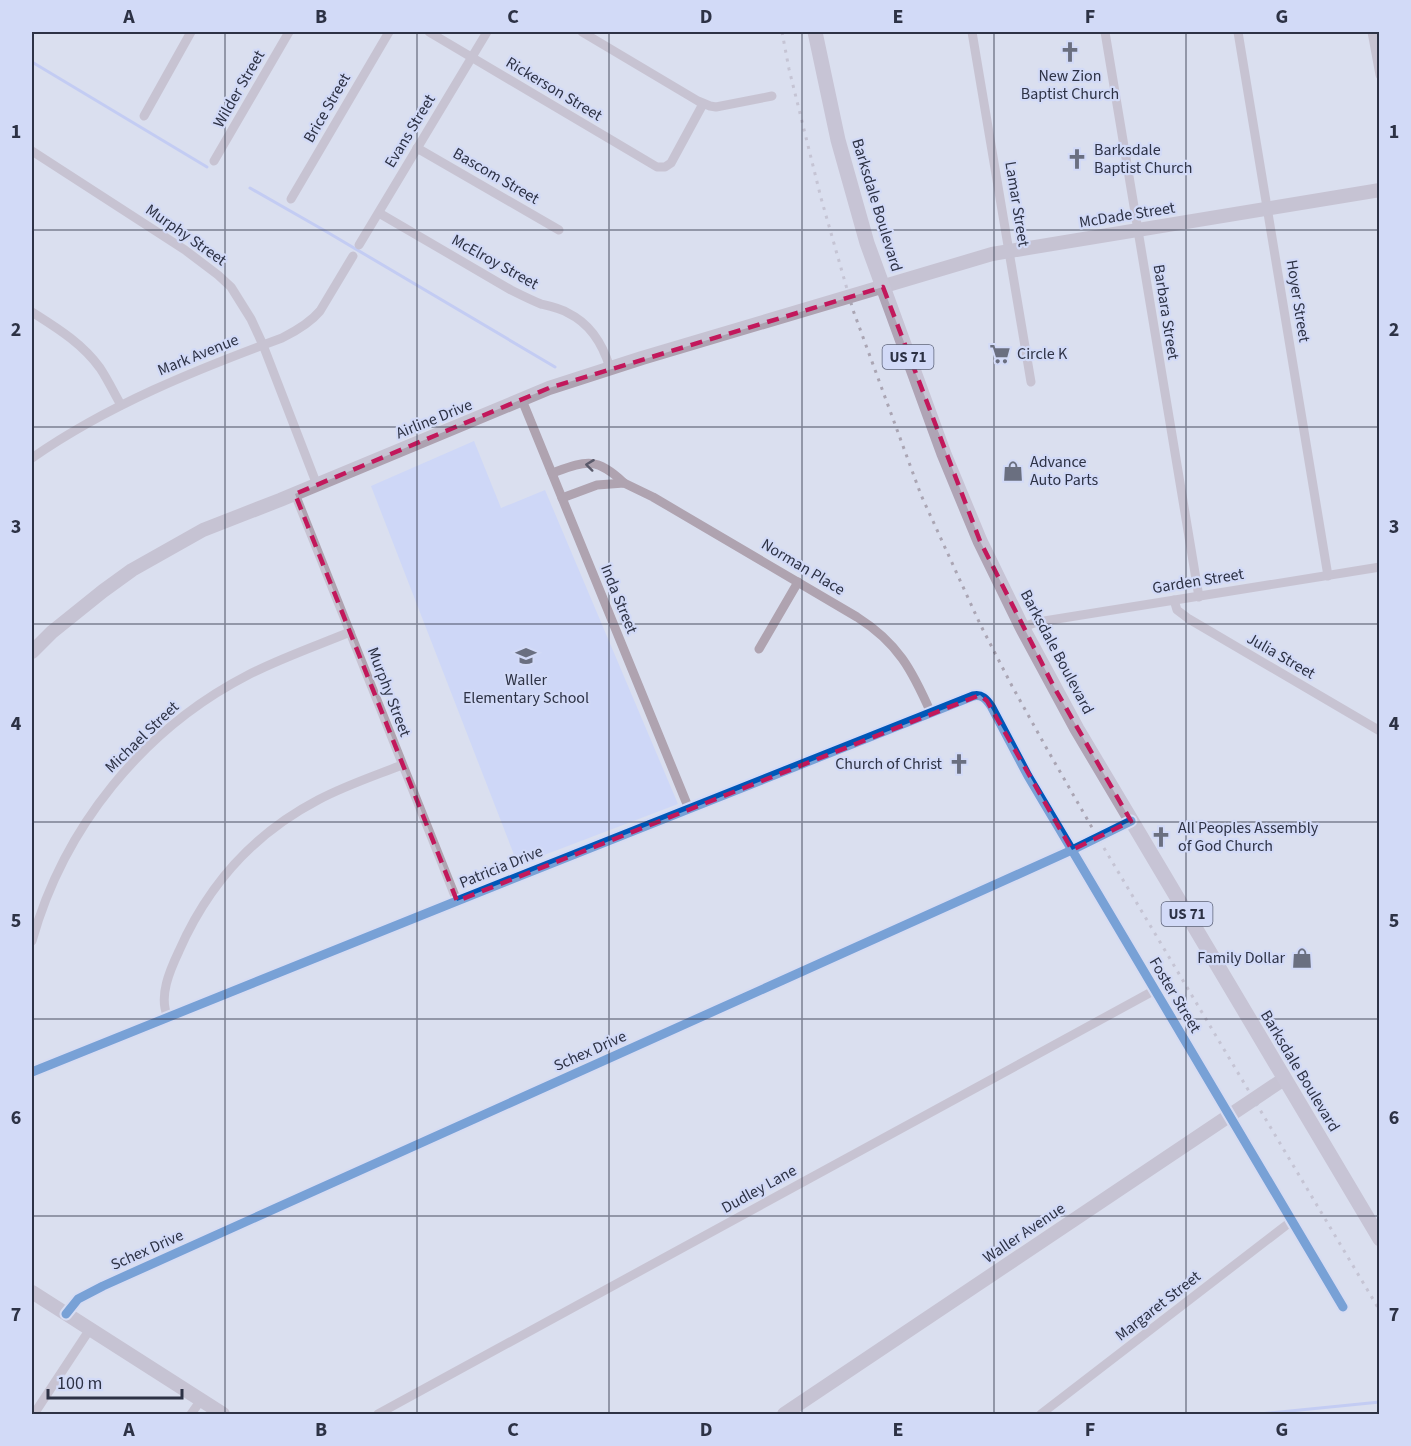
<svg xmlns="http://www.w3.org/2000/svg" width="1411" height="1446" viewBox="0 0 1411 1446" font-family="'Source Sans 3',sans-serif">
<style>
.built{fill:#ced7f7}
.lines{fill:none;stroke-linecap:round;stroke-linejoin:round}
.stream{stroke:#a6b6f9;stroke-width:3}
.street{stroke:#afa3b0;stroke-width:9}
.secondary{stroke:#ada2b1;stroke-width:14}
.primary{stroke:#afa4b5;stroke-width:15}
.rail{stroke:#aaa5b3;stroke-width:3;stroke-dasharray:3 6;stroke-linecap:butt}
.cycleway-casing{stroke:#d2daf7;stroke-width:13}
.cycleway{stroke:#0057b8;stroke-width:9}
.oneway{stroke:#5a5a6a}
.marked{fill:none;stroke:#c2185b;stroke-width:4.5;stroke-dasharray:12 8;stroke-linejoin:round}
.grid{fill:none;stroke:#2d3245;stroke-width:1.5;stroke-opacity:0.55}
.labels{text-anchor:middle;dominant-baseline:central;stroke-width:4.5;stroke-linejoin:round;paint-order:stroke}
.shield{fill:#d2daf7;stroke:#5e647a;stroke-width:1.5}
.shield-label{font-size:15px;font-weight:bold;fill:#2d3245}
.poi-label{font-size:16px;fill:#2d3245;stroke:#d2daf7;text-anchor:start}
.street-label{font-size:16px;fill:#2d3245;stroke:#d2daf7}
.neatline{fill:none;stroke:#2d3245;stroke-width:2}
.grid-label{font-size:20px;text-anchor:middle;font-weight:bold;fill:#2d3245}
</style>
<rect width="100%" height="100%" fill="#dadfef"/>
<!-- built -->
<path class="built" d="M474,441L501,508L545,490L678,804L518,865L371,486Z"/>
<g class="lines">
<!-- stream -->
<g class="stream">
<path d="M32,62L207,167"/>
<path d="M250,188L327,232L555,367"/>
<path d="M1259,1414L1380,1402"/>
</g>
<!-- street -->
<g class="street">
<path d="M429,32L657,167H665L671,163L703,104"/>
<path d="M582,32L698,101L710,106L716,107L772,96"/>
<path d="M972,32L1031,382"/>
<path d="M1105,32L1199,597"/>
<path d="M1238,32L1328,576"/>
<path d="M1372,32L1380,75"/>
<path d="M144,116L191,32"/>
<path d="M417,148L559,230"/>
<path d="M32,151L185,250L218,275L231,287L251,319L263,345L317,485"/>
<path d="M214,161L289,32"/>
<path d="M291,199L389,32"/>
<path d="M379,213L511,290C521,295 531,300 541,304C550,306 560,308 568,313C591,324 603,345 610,368"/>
<path d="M359,245L487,32"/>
<path d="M32,312C57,328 82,343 100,368C108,380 114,393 121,405"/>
<path d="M522,400L689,809"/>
<path d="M32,458C108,405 195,370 282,338C296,331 310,323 320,311L353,256"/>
<path d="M552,473C586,461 596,456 624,483"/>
<path d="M295,494L457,901"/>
<path d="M562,498L597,485L624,483L653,497L857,617C898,643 912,670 931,713"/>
<path d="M1174,600L1177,610L1189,619L1380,731"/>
<path d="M1022,627L1038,622L1380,567"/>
<path d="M759,649L798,582"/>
<path d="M32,941C64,827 143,729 248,675C281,658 316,646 350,632"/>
<path d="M168,1017C158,997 170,970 179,951C208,885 253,834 318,800C344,786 374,776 402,765"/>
<path d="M32,1072L457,901L973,696C982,694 986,699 991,706L1028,776L1343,1307"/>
<path d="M66,1314L78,1299L103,1286L1072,850L1131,821"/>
<path d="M34,1414L90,1329"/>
<path d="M191,1414L201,1400"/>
<path d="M378,1414L1155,990"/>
<path d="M1041,1414L1293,1220"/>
</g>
<!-- secondary -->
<g class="secondary">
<path d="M32,652L52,632L103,591L132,570L203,530L280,500L549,388L642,358L992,254L1380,190"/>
<path d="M32,1292L223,1414"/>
<path d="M784,1414L1284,1079"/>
</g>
<!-- primary -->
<path class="primary" d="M815,32L838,140L867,243L944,454L980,541L1022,627L1077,729L1380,1239"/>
<!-- rail -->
<path class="rail" d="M782,32L789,69L821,198L853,310L921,495L980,624L1012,686L1047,749L1098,838L1380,1311"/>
<!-- cycleway casing -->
<g class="cycleway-casing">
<g id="cycleway">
<path d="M32,1072L457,901L973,696C982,694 986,699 991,706L1028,776L1343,1307"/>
<path d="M66,1314L78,1299L103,1286L1072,850L1131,821"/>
</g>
</g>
<!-- cycleway -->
<use href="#cycleway" class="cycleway"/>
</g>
<!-- one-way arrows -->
<defs><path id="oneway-chevron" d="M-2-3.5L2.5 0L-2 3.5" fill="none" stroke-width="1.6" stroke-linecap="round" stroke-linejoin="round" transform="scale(1.5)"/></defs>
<use class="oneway" href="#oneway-chevron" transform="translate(590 465) rotate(-173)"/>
<!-- marked area -->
<path d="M0 0H1411V1446H0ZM883,287L980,541L1054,687L1131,821L1072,850L987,701L980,695L457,901L295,494L549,388Z" fill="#dadfef" fill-opacity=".55" fill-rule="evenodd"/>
<path class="marked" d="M883,287L980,541L1054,687L1131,821L1072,850L987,701L980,695L457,901L295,494L549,388Z"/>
<!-- grid -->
<path class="grid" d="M225,32V1414M417,32V1414M609,32V1414M802,32V1414M994,32V1414M1186,32V1414M32,230H1380M32,427H1380M32,624H1380M32,822H1380M32,1019H1380M32,1216H1380"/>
<!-- icons -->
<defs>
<g id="church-bare" transform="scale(1.62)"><path d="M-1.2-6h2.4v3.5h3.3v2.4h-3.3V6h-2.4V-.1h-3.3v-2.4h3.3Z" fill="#6a6f80" stroke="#d2daf7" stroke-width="2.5" paint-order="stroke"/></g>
<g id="supermarket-bare" transform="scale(1.62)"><path d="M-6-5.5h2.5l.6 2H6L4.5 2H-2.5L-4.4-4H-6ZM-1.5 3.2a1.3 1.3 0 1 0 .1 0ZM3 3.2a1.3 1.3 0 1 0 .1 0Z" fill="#6a6f80" stroke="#d2daf7" stroke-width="2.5" paint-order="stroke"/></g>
<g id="shop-bare" transform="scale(1.62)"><path d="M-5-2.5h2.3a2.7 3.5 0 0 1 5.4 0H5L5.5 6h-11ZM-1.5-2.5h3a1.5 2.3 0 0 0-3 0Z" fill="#6a6f80" stroke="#d2daf7" stroke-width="2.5" paint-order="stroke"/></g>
<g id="school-bare" transform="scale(1.62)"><path d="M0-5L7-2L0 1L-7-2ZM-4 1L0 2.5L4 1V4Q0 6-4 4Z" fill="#6a6f80" stroke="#d2daf7" stroke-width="2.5" paint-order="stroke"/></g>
</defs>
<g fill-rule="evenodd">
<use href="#church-bare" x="1070" y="52"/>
<use href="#church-bare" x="1077" y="159"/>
<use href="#supermarket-bare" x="1000" y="354"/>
<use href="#shop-bare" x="1013" y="471"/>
<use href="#school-bare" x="526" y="656"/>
<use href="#church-bare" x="959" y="764"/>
<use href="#church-bare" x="1161" y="837"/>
<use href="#shop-bare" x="1302" y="958"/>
</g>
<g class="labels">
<!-- shield labels -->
<g class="shield">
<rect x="882.5" y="345" width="51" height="24" rx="4.5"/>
<rect x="1161.5" y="902" width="51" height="24" rx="4.5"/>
</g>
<g class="shield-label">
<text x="908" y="357">US 71</text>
<text x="1187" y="914">US 71</text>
</g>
<!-- poi labels -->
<g class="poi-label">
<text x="1070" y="76" text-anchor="middle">New Zion<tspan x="1070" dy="18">Baptist Church</tspan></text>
<text x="1094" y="150">Barksdale<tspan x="1094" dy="18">Baptist Church</tspan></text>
<text x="1017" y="354">Circle K</text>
<text x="1030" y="462">Advance<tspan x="1030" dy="18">Auto Parts</tspan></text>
<text x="526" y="680" text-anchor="middle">Waller<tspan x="526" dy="18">Elementary School</tspan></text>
<text x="942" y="764" text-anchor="end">Church of Christ</text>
<text x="1178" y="828">All Peoples Assembly<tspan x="1178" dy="18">of God Church</tspan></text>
<text x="1285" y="958" text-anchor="end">Family Dollar</text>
</g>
<!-- street labels -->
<g class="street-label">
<text transform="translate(239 89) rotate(-60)">Wilder Street</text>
<text transform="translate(554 89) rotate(31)">Rickerson Street</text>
<text transform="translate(327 108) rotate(-60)">Brice Street</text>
<text transform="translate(410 131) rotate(-59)">Evans Street</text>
<text transform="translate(496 176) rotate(30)">Bascom Street</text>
<text transform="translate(1017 204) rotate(81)">Lamar Street</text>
<text transform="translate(877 205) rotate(73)">Barksdale Boulevard</text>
<text transform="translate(1127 215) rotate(-9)">McDade Street</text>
<text transform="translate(186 235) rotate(35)">Murphy Street</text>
<text transform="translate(495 262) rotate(29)">McElroy Street</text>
<text transform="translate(1298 301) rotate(81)">Hoyer Street</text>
<text transform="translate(1166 312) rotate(81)">Barbara Street</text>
<text transform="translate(198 355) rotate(-22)">Mark Avenue</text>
<text transform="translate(434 419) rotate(-22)">Airline Drive</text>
<text transform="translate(803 567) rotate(31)">Norman Place</text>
<text transform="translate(1198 581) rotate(-9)">Garden Street</text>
<text transform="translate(619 599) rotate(68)">Inda Street</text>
<text transform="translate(1057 652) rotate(62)">Barksdale Boulevard</text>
<text transform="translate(1281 656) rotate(30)">Julia Street</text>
<text transform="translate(389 692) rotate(69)">Murphy Street</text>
<text transform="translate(142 737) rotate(-44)">Michael Street</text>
<text transform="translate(501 867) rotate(-22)">Patricia Drive</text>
<text transform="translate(1175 995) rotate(59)">Foster Street</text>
<text transform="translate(590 1051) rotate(-24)">Schex Drive</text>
<text transform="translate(1300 1071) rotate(59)">Barksdale Boulevard</text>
<text transform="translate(759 1189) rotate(-29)">Dudley Lane</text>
<text transform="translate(1024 1233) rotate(-34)">Waller Avenue</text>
<text transform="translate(147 1250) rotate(-24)">Schex Drive</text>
<text transform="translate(1158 1306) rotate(-38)">Margaret Street</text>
</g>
</g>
<!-- border -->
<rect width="1411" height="1446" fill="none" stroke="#d2daf7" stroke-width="66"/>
<!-- scale -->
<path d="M48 1389v9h134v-9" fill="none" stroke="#2d3245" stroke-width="3"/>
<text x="57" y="1389" font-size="18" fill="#2d3245" stroke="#d2daf7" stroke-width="4.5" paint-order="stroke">100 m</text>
<rect x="33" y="33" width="1345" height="1380" class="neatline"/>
<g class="grid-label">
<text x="129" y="23">A</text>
<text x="321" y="23">B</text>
<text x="513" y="23">C</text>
<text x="706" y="23">D</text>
<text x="898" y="23">E</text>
<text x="1090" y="23">F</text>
<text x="1282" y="23">G</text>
<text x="16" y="138">1</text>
<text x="1394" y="138">1</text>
<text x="16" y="336">2</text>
<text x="1394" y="336">2</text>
<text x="16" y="533">3</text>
<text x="1394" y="533">3</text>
<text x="16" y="730">4</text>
<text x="1394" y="730">4</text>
<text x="16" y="927">5</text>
<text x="1394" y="927">5</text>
<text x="16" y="1124">6</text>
<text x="1394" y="1124">6</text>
<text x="16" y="1321">7</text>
<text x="1394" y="1321">7</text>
<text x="129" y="1436">A</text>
<text x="321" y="1436">B</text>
<text x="513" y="1436">C</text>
<text x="706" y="1436">D</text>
<text x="898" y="1436">E</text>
<text x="1090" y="1436">F</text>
<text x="1282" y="1436">G</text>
</g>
</svg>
